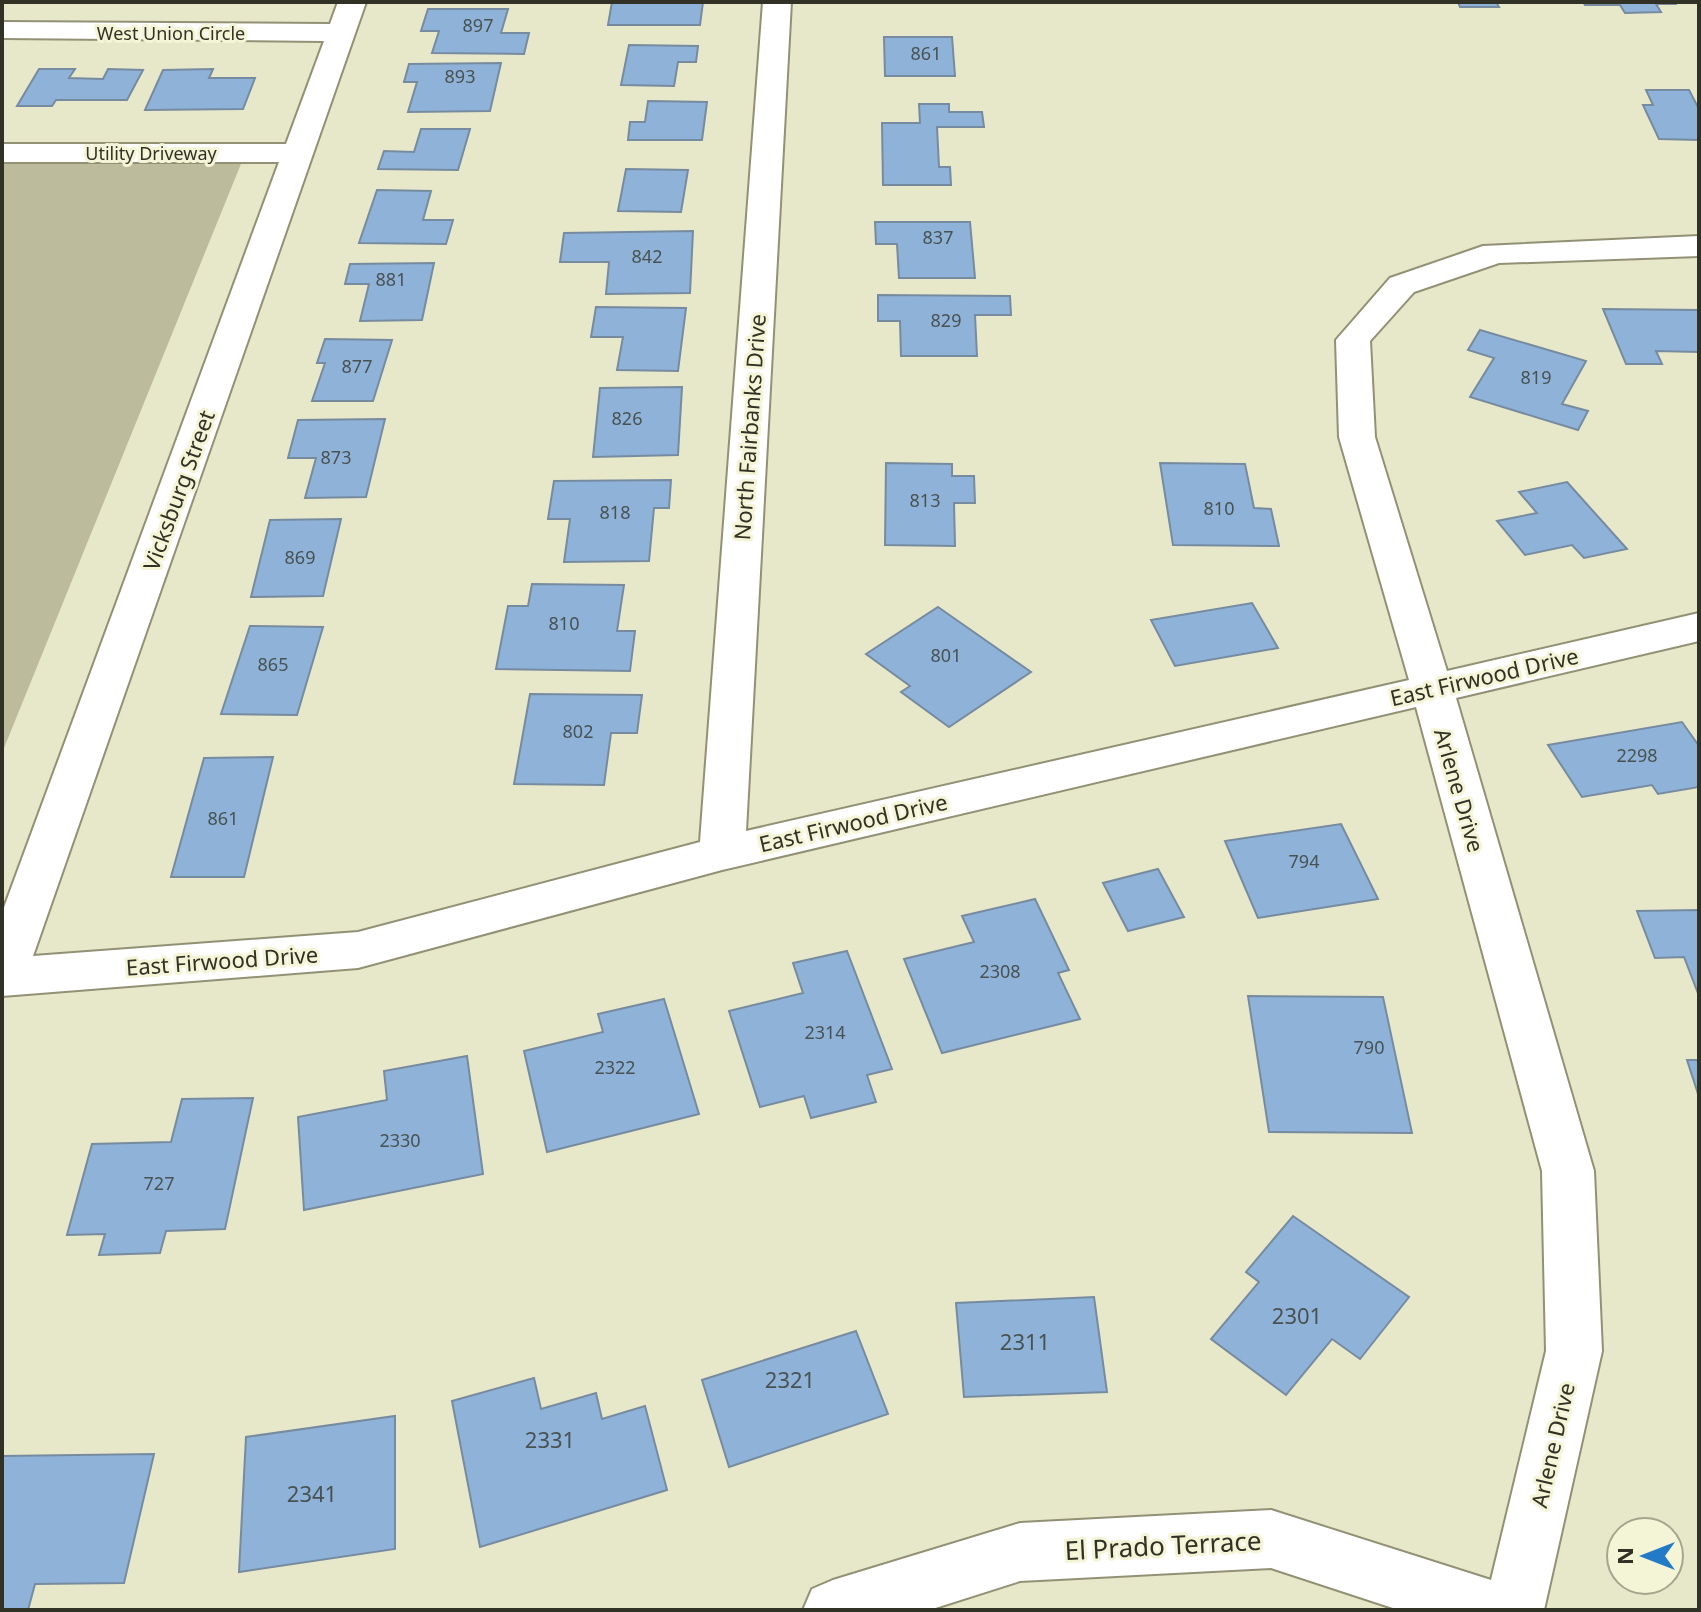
<svg xmlns="http://www.w3.org/2000/svg" width="1701" height="1612" viewBox="0 0 1701 1612" font-family="'Noto Sans',sans-serif">
<style>
.green{fill:#bcbc9d}
.building{fill:#8fb3d8;stroke:#778ba0;stroke-width:2}
.lines{fill:none;stroke-linecap:round;stroke-linejoin:round}
.minor-casing{stroke:#929176;stroke-width:4}
.minor{fill:#fff;fill-rule:evenodd}
.labels{text-anchor:middle;dominant-baseline:central;stroke-width:6;stroke-linejoin:round;paint-order:stroke}
.number-label{font-size:18px;fill:#485252}
.far-street-label{font-size:18px;fill:#313126;stroke:#f4f4d6}
.street-label{font-size:22px;fill:#313126;stroke:#f4f4d6}
.near-number-label{font-size:22px;fill:#485252}
.near-street-label{font-size:26px;fill:#313126;stroke:#f4f4d6}
</style>
<rect width="100%" height="100%" fill="#e7e7c9"/>
<!-- green -->
<path class="green" d="M247,149L2,753V151Z"/>
<!-- building -->
<g class="building">
<path d="M612,2H703L700,25H608Z"/>
<path d="M1458,2H1496L1499,7H1460Z"/>
<path d="M1583,2H1673L1675,4H1656L1661,12L1625,13L1620,5H1585Z"/>
<path d="M428,9H508L501,33H529L524,54L432,53L439,31H421Z"/>
<path d="M884,37H952L955,76H885Z"/>
<path d="M629,45L698,46L696,62H678L674,86L621,85Z"/>
<path d="M501,63L490,111L408,112L417,82H404L409,64Z"/>
<path d="M39,69H75L69,78L103,79L108,69L143,70L127,100H56L52,106H17Z"/>
<path d="M213,69L209,78H255L243,109L145,110L163,70Z"/>
<path d="M1646,90H1689L1699,109V140L1659,139L1643,105H1653Z"/>
<path d="M648,101L707,102L702,140H628L630,122H645Z"/>
<path d="M919,104H949V112H982L984,127H937L939,167H950L951,185H883L882,123H920Z"/>
<path d="M421,129H470L458,170L378,169L384,151L414,152Z"/>
<path d="M626,169L688,170L681,212L618,211Z"/>
<path d="M377,190L431,191L423,220H453L446,244L359,243Z"/>
<path d="M875,222H970L975,278H899L897,244H876Z"/>
<path d="M693,231L690,293L606,294L609,262H560L564,233Z"/>
<path d="M434,263L422,320L360,321L369,284H345L350,264Z"/>
<path d="M878,295L1010,296L1011,315H975L977,356H901L900,321H878Z"/>
<path d="M596,307L686,308L678,371L617,370L623,337H591Z"/>
<path d="M1603,309L1699,310V352L1656,351L1662,364H1626Z"/>
<path d="M1480,330L1586,361L1562,404L1588,411L1578,430L1470,397L1494,358L1468,350Z"/>
<path d="M325,339L392,340L373,401H312L325,363H317Z"/>
<path d="M682,387L678,455L593,457L600,388Z"/>
<path d="M385,419L366,497L305,498L316,458H288L298,420Z"/>
<path d="M886,463L952,464V476H974L975,503H954L955,546L885,545Z"/>
<path d="M1160,463L1245,464L1254,508L1271,509L1279,546L1173,545Z"/>
<path d="M671,480L669,508H654L649,561L564,562L570,519H548L554,481Z"/>
<path d="M1567,482L1627,549L1584,558L1572,545L1525,555L1497,521L1537,513L1519,492Z"/>
<path d="M341,519L323,596L251,597L270,520Z"/>
<path d="M532,584L624,585L617,631H635L630,671L496,669L508,606H528Z"/>
<path d="M1252,603L1278,648L1175,666L1151,620Z"/>
<path d="M938,607L1031,672L949,727L901,692L910,686L866,654Z"/>
<path d="M250,626L323,627L297,715L221,714Z"/>
<path d="M530,694L642,695L637,733H611L604,785L514,784Z"/>
<path d="M1682,722L1699,746V787L1658,794L1652,785L1582,797L1548,745Z"/>
<path d="M273,757L244,877H171L204,758Z"/>
<path d="M1341,824L1378,899L1258,918L1225,841Z"/>
<path d="M1158,869L1184,917L1128,931L1103,883Z"/>
<path d="M1035,899L1069,970L1058,973L1080,1019L942,1053L904,959L974,942L962,916Z"/>
<path d="M1699,910V996L1684,957L1655,958L1637,911Z"/>
<path d="M847,951L892,1069L867,1075L876,1102L811,1118L804,1096L760,1107L729,1011L803,993L793,963Z"/>
<path d="M1248,996L1383,997L1412,1133L1269,1132Z"/>
<path d="M664,999L699,1114L547,1152L524,1051L603,1032L598,1014Z"/>
<path d="M467,1056L483,1174L304,1210L298,1117L387,1100L384,1071Z"/>
<path d="M1687,1060H1699V1097Z"/>
<path d="M253,1098L225,1229L166,1231L160,1253L99,1255L105,1234L67,1235L92,1144L171,1142L182,1099Z"/>
<path d="M1293,1216L1409,1297L1360,1359L1332,1339L1286,1395L1211,1339L1259,1282L1246,1272Z"/>
<path d="M1094,1297L1107,1392L964,1397L956,1303Z"/>
<path d="M856,1331L888,1414L729,1467L702,1380Z"/>
<path d="M534,1378L541,1409L596,1393L602,1419L645,1406L667,1490L480,1547L452,1401Z"/>
<path d="M395,1416V1549L239,1572L246,1437Z"/>
<path d="M154,1454L124,1583L35,1584L28,1610H2V1456Z"/>
</g>
<g class="lines">
<!-- minor casing -->
<g class="minor-casing">
<path id="minor" d="M338,2H366L33,956L358,932L700,842L763,2H791L746,831L1409,680L1339,437L1336,340L1390,278L1483,246L1699,236V256L1499,263L1414,292L1370,341L1375,437L1447,671L1699,613V641L1456,698L1594,1171L1602,1351L1544,1610H1399L1271,1568L1020,1581L929,1610H803L812,1589L833,1580L1020,1523L1271,1510L1491,1580L1546,1351L1542,1171L1416,707L722,870L358,968L2,996V913L279,162H2V144H286L324,41L2,38V22L330,24Z"/>
</g>
<!-- minor -->
<use href="#minor" class="minor"/>
</g>
<g class="labels">
<!-- number labels -->
<g class="number-label">
<text x="478" y="25">897</text>
<text x="926" y="53">861</text>
<text x="460" y="76">893</text>
<text x="938" y="237">837</text>
<text x="647" y="256">842</text>
<text x="391" y="279">881</text>
<text x="946" y="320">829</text>
<text x="357" y="366">877</text>
<text x="1536" y="377">819</text>
<text x="627" y="418">826</text>
<text x="336" y="457">873</text>
<text x="925" y="500">813</text>
<text x="1219" y="508">810</text>
<text x="615" y="512">818</text>
<text x="300" y="557">869</text>
<text x="564" y="623">810</text>
<text x="946" y="655">801</text>
<text x="273" y="664">865</text>
<text x="578" y="731">802</text>
<text x="1637" y="755">2298</text>
<text x="223" y="818">861</text>
<text x="1304" y="861">794</text>
<text x="1000" y="971">2308</text>
<text x="825" y="1032">2314</text>
<text x="1369" y="1047">790</text>
<text x="615" y="1067">2322</text>
<text x="400" y="1140">2330</text>
<text x="159" y="1183">727</text>
</g>
<!-- far-street labels -->
<g class="far-street-label">
<text x="171" y="33">West Union Circle</text>
<text x="151" y="153">Utility Driveway</text>
</g>
<!-- street labels -->
<g class="street-label">
<text transform="translate(749 427) rotate(-86)">North Fairbanks Drive</text>
<text transform="translate(178 490) rotate(-70)">Vicksburg Street</text>
<text transform="translate(1484 676) rotate(-13)">East Firwood Drive</text>
<text transform="translate(1460 790) rotate(74)">Arlene Drive</text>
<text transform="translate(853 822) rotate(-13)">East Firwood Drive</text>
<text transform="translate(222 960) rotate(-4)">East Firwood Drive</text>
<text transform="translate(1552 1445) rotate(-77)">Arlene Drive</text>
</g>
<!-- near-number labels -->
<g class="near-number-label">
<text x="1297" y="1315">2301</text>
<text x="1025" y="1341">2311</text>
<text x="790" y="1379">2321</text>
<text x="550" y="1439">2331</text>
<text x="312" y="1493">2341</text>
</g>
<!-- near-street labels -->
<g class="near-street-label">
<text transform="translate(1163 1545) rotate(-3)">El Prado Terrace</text>
</g>
</g>
<!-- border -->
<rect width="1701" height="1612" fill="none" stroke="#313126" stroke-width="8"/>
<!-- north arrow -->
<g transform="translate(1645 1556) rotate(270)"><circle r="38" fill="#f4f4d6" stroke="#a6a690" stroke-width="2"/>
<path d="M0-6L14 30L0 20L-14 30Z" fill="#237bc8"/>
<text y="-12" font-size="22" font-weight="bold" text-anchor="middle" fill="#313126">N</text>
</g>
</svg>
